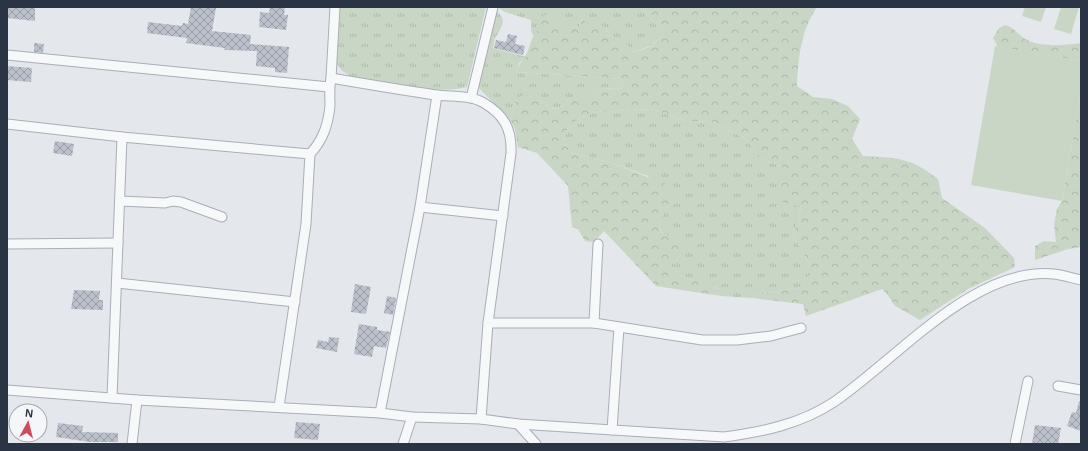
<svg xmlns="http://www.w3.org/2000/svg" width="1088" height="451" viewBox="0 0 1088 451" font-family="Helvetica,sans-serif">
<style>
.grass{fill:url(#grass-tufts)}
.forest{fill:url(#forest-crowns)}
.pitch{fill:#c9d6c5}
.building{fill:url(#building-cross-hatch)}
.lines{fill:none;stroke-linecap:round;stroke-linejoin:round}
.minor-casing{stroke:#a9aeb7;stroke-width:11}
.minor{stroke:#f7f8fa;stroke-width:9}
</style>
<defs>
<pattern id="grass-tufts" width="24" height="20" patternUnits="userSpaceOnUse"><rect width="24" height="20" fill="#c9d6c5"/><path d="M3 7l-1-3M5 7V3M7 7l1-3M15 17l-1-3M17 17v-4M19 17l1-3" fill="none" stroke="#adb8ab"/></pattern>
<pattern id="forest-crowns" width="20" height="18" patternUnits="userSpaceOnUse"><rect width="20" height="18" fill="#c9d6c5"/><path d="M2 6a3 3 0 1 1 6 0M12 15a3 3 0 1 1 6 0" fill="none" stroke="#adb8ab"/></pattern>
<pattern id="building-cross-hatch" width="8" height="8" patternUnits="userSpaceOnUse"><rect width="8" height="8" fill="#bbc0ca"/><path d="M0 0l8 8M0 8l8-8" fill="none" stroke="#989da6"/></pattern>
</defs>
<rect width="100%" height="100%" fill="#e4e7ec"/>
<!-- grass -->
<g class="grass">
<path d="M336,7H486L467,87C435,95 384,82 351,77L341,70L336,62Z"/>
<path d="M497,7H645L646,13L663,33C657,44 645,49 633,52L625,44L612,36L604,27L591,25L582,19L578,28L563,27L556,21L539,29L533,36L531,30V20L505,12Z"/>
<path d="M495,11C509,18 501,28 495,38C494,40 494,45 493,48L526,57L519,63L517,72L623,79L620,89L602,88L586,97H571L563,106L551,109L538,99H516L510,120L478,87Z"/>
<path d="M651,109L686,121L712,122L745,138L761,158L782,167L801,207L798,221L793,234L810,265V275L799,288L756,294L752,298L721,296V290L699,277L690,280L678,274L673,266L679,256L670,237L662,232L659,226L661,218L669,205L648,176L609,162L572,153L563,142L569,124L595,112Z"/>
</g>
<!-- forest -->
<g class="forest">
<path d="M645,7H817C801,30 798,58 797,86L813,97L832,99L848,106L860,119L852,139L863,156C897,158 910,157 938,179L942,198L985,228L1014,258L1015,267L968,289L920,320L895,306L888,295L882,289L806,316L803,304L752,298L756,294L799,288L810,275V265L793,234L798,221L801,207L780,201L782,167L761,158L745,138L712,122L686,121L651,109L595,112L569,124L563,142L572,153L609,162L666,184C668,187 671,192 671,195C671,216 639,230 681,240L679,256L673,266L678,274L690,280L699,277H706L715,287L721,290V296L656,286L604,231L594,242L585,241L578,229L572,227L568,186L537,153L518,147L515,129L510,120L516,99L524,94L538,99L551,109L563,106L571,97H586L602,88L620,89L623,79L517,72C519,62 522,63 526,55C531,46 531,35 539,29L541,17L550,13C559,26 562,27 578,28L582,19L591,25L604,27L612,36L625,44L633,52C645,50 658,44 663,33L646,13Z"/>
<path d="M1005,25C1013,27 1018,34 1025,39C1040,48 1065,45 1081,43V61L998,47L993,38L999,28Z"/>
<path d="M1081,90V247L1068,249L1035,260V246L1044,241L1056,242L1054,225L1057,209L1062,201Z"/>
</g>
<!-- pitch -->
<g class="pitch">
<path d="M1025,7H1046L1041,22L1022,16Z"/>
<path d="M1061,7H1079L1071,34L1054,29Z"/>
<path d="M995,46L1081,61V90L1062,201L971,185Z"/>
</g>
<!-- building -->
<g class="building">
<path d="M7,7H35V21L7,18Z"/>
<path d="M191,7L216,8L212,31L251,35L250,44L289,47L287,73L275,72V68L256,66L257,51L224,50L225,48L186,43L187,38L147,33L148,22L182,26L183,23L188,24Z"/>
<path d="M270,7H285L284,15H288L286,30L259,27L260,12L269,13Z"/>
<path d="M508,34L517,36L515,44L525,46L523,55L494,48L496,40L506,42Z"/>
<path d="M34,43L44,44L43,53L34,52Z"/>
<path d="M7,66L32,68L31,82L7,80Z"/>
<path d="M55,141L74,144L72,156L53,153Z"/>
<path d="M355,284L371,287L366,314L351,312Z"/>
<path d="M74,290L100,291L99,300H103V310L71,309Z"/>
<path d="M387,296L396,298L393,315L384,313Z"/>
<path d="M359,324L377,327V330L390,332L386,348L374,346L372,357L354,354Z"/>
<path d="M329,337L339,338L337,352L316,348L318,340L328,342Z"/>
<path d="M1079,401H1081V431L1067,426L1072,412L1076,413Z"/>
<path d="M296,422L320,424L318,440L294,438Z"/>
<path d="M58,423L83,426L82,432L118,433V442H90L56,437Z"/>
<path d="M1035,425L1061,428L1058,444H1032Z"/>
</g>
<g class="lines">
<!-- minor casing -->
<g class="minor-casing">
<g id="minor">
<path d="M7,55L329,87"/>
<path d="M331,78C366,84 401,90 436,95C451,97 471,95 484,103C504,115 512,129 511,153L488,323L481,419"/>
<path d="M471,98L493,7"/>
<path d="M7,124L122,137L310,154C323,140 328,125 330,106C330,97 329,88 331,78L335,7"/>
<path d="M120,201L165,203L173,201L181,202L222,217"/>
<path d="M420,207L503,216"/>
<path d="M7,244L118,243"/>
<path d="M117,283L295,302"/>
<path d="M488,323H594L702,340H737L771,336L801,328"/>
<path d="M594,323L598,244"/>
<path d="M1058,386L1081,390"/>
<path d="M7,390L137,400L380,413L412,417L481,419L518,424L724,437C762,432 801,424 834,402C896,360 974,266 1054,274C1063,275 1072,278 1081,280"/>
<path d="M112,398L122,137"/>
<path d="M279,407L306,224L310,154"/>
<path d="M380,413L420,207L437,95"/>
<path d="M518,424L536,444"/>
<path d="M612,430L619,327"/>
<path d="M132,444L137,400"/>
<path d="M403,444L412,417"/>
<path d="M1015,444L1028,381"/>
</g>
</g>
<!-- minor -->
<use href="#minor" class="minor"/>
</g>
<!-- border -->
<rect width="1088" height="451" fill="none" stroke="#2b3445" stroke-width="16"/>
<!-- north arrow -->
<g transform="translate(28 423) rotate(7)"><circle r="19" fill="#f4f6f9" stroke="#a4a8b1"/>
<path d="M0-3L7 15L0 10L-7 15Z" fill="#d1495b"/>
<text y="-6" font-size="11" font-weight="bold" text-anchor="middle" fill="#2b3445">N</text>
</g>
</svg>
